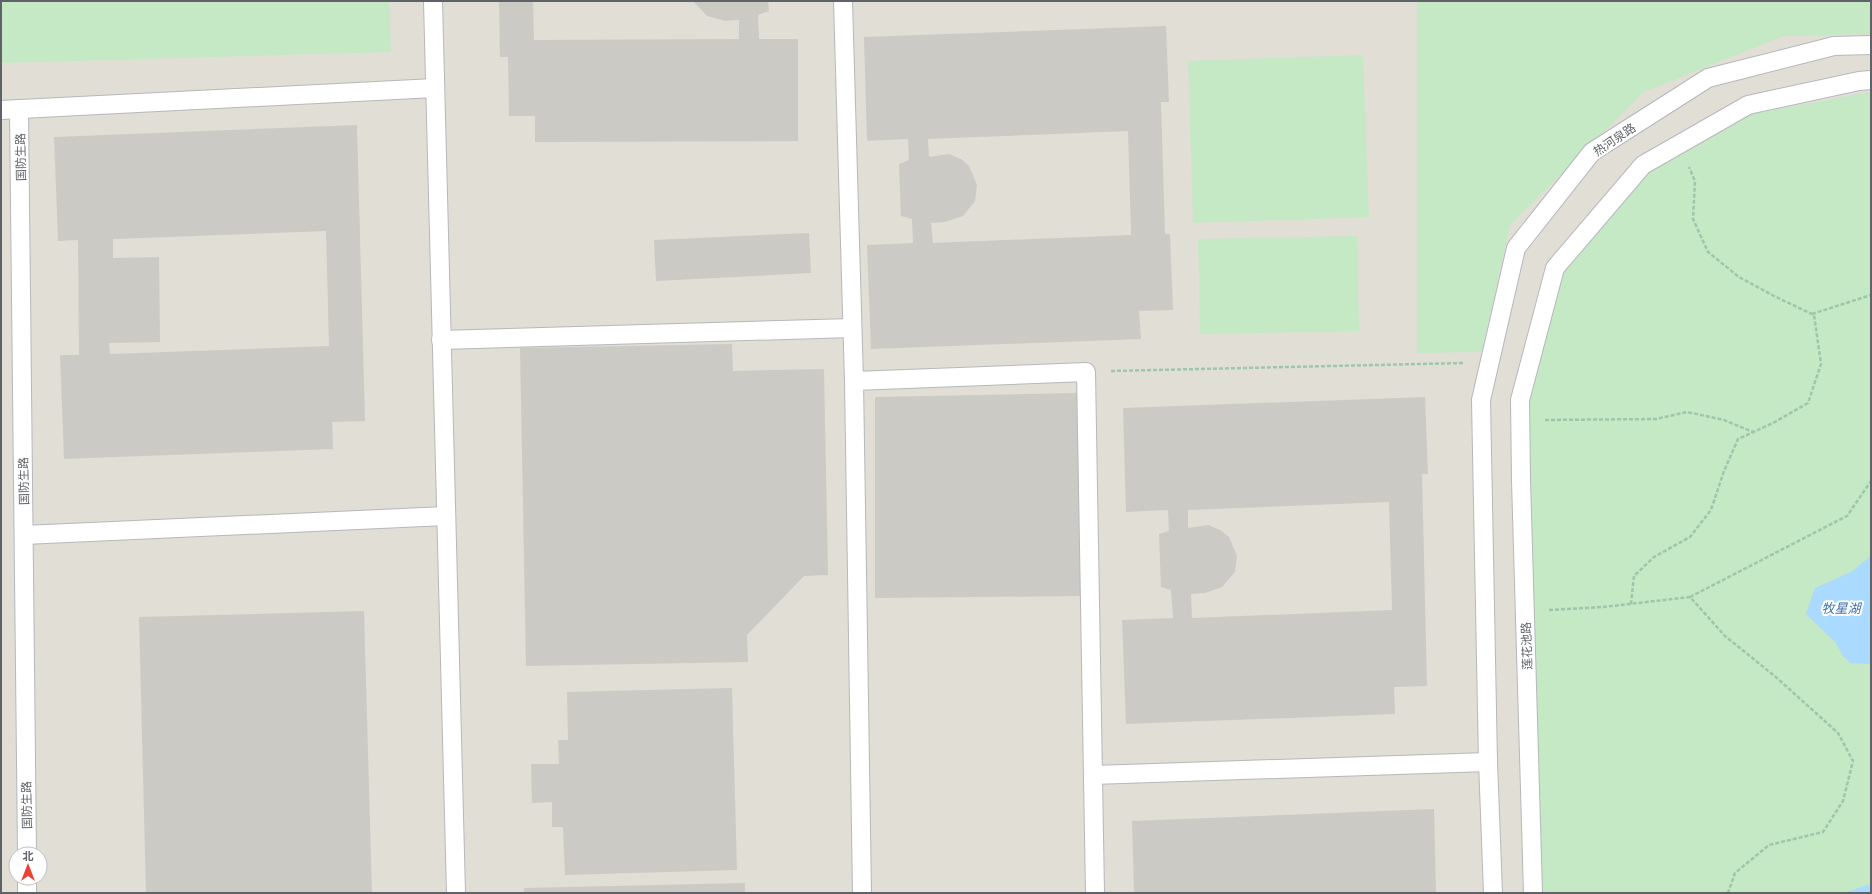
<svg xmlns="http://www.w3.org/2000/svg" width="1872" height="894" viewBox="0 0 1872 894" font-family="Barlow,'Noto Sans SC',sans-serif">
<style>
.education{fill:#e1ded6;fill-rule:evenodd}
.green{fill:#c5e8c5}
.water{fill:#aadaff}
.building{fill:#cccac5;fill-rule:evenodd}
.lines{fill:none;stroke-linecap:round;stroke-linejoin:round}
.service-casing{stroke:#b5b8bc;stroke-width:20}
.path{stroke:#9cc7a9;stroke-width:2.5;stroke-dasharray:4 2;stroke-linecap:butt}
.service{stroke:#fff;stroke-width:18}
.labels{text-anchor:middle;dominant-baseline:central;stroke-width:4;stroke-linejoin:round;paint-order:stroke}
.street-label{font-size:12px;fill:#5f6368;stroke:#fff}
.water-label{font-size:13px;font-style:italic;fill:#4174aa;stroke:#fff}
</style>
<rect width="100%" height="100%" fill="#f1efe8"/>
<!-- education -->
<path class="education" d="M1,1H1871V893H1ZM16,854H40V878H16Z"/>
<!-- green -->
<g class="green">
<path d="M1,1H389L391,52L1,63Z"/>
<path d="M1417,1H1871V34L1783,36L1644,92L1510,225L1482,352L1417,353Z"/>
<path d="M1363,55L1369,217L1193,223L1188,61Z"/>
<path d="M1871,92V893H1539L1523,402L1561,271L1647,172L1751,114Z"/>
<path d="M1357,236L1359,331L1200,334L1198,239Z"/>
</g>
<!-- water -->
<g class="water">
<path d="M1871,556V664L1851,663L1843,656L1836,643L1806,614L1815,588L1851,572Z"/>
<path d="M1871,884V893H1843Z"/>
</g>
<!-- building -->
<g class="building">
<path d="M499,1H533L534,40L739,39V20L725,21L707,16L693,1H768L769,11L758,15L759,39H798V141L535,142V116H509L508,57H500Z"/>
<path d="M1166,26L1169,102H1161L1165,234H1170L1173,310L1139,311L1141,339L871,349L867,245L913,243L912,219L901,216L899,164L909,160L908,139L867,141L864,37ZM1128,131L1131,235L933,243L931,223L945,222L963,216L975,201L977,185L969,166L961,159L949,154L929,157L928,139Z"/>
<path d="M357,125L365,421L332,422L333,449L64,459L60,355H79L78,240L58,241L54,137ZM326,231L329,346L110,354L109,343L160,342L159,257L113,258V239Z"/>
<path d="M809,233L811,273L656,281L654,240Z"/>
<path d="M732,344L733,371L824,369L828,575L804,576L747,635L748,662L526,666L520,348Z"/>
<path d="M1077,393L1081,596L875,598V397Z"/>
<path d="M1425,397L1428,474H1422L1427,686L1394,687L1395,714L1126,724L1122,620L1173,618L1171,590L1161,587L1159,534L1169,531L1168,510L1126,512L1123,408ZM1389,502L1392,610L1192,618L1191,594L1205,593L1222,587L1235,572L1237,556L1229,537L1220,530L1208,525L1188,528V510Z"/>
<path d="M364,611L372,893H146L139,617Z"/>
<path d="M732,688L737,870L565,875L563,827H552V802L532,803L531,764H559L558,740H568L567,692Z"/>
<path d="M1434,809L1436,893H1134L1132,821Z"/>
<path d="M745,883V893H524V888Z"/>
</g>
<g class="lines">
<!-- service casing -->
<g class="service-casing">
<g id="service">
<path d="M433,1L456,893"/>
<path d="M843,1L854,381L1086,372L1095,893"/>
<path d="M19,109L27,854"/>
<path d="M1,110L435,88"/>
<path d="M441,340L852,328"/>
<path d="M854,381L862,893"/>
<path d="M24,535L446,516"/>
<path d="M1093,775L1488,762"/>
<path d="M27,878V893"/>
<path d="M1493,893L1488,762L1481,400L1516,248L1592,152L1708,78L1834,46L1871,45"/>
<path d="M1533,893L1521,480L1520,400L1555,268L1643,165L1748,105L1859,81L1871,80"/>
</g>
</g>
<!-- path -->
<g class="path">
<path d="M1812,314L1871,295"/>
<path d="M1111,371L1464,363"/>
<path d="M1545,420L1656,419L1687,412L1724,420L1753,432"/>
<path d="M1690,597L1847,516L1871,481"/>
<path d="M1631,604L1634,576L1654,557L1690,537L1711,510L1724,471L1738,439L1773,423L1808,403L1821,364L1814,315L1774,296L1739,277L1708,252L1693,219L1695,181L1689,167"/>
<path d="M1549,610L1603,607L1690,597L1725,636L1777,678L1838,733L1853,761L1843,801L1823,832L1769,845L1735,873L1728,893"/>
</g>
<!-- service -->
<use href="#service" class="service"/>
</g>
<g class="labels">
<!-- street labels -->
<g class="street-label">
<text transform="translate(1614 139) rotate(-34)">热河泉路</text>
<text transform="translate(20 157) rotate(-91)">国防生路</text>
<text transform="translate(23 481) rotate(-91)">国防生路</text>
<text transform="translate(1526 646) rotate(-92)">莲花池路</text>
<text transform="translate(26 805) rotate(-91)">国防生路</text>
</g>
<!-- water labels -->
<g class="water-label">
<text x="1841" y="608">牧星湖</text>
</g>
</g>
<!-- border -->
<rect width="1872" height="894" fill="none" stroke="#5f6368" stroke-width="4"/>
<!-- north arrow -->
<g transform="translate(28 866)"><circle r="19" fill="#ffffff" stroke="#bfc1c3"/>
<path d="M0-3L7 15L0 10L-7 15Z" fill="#ea4335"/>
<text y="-6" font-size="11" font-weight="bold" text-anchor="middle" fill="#5f6368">北</text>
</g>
</svg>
